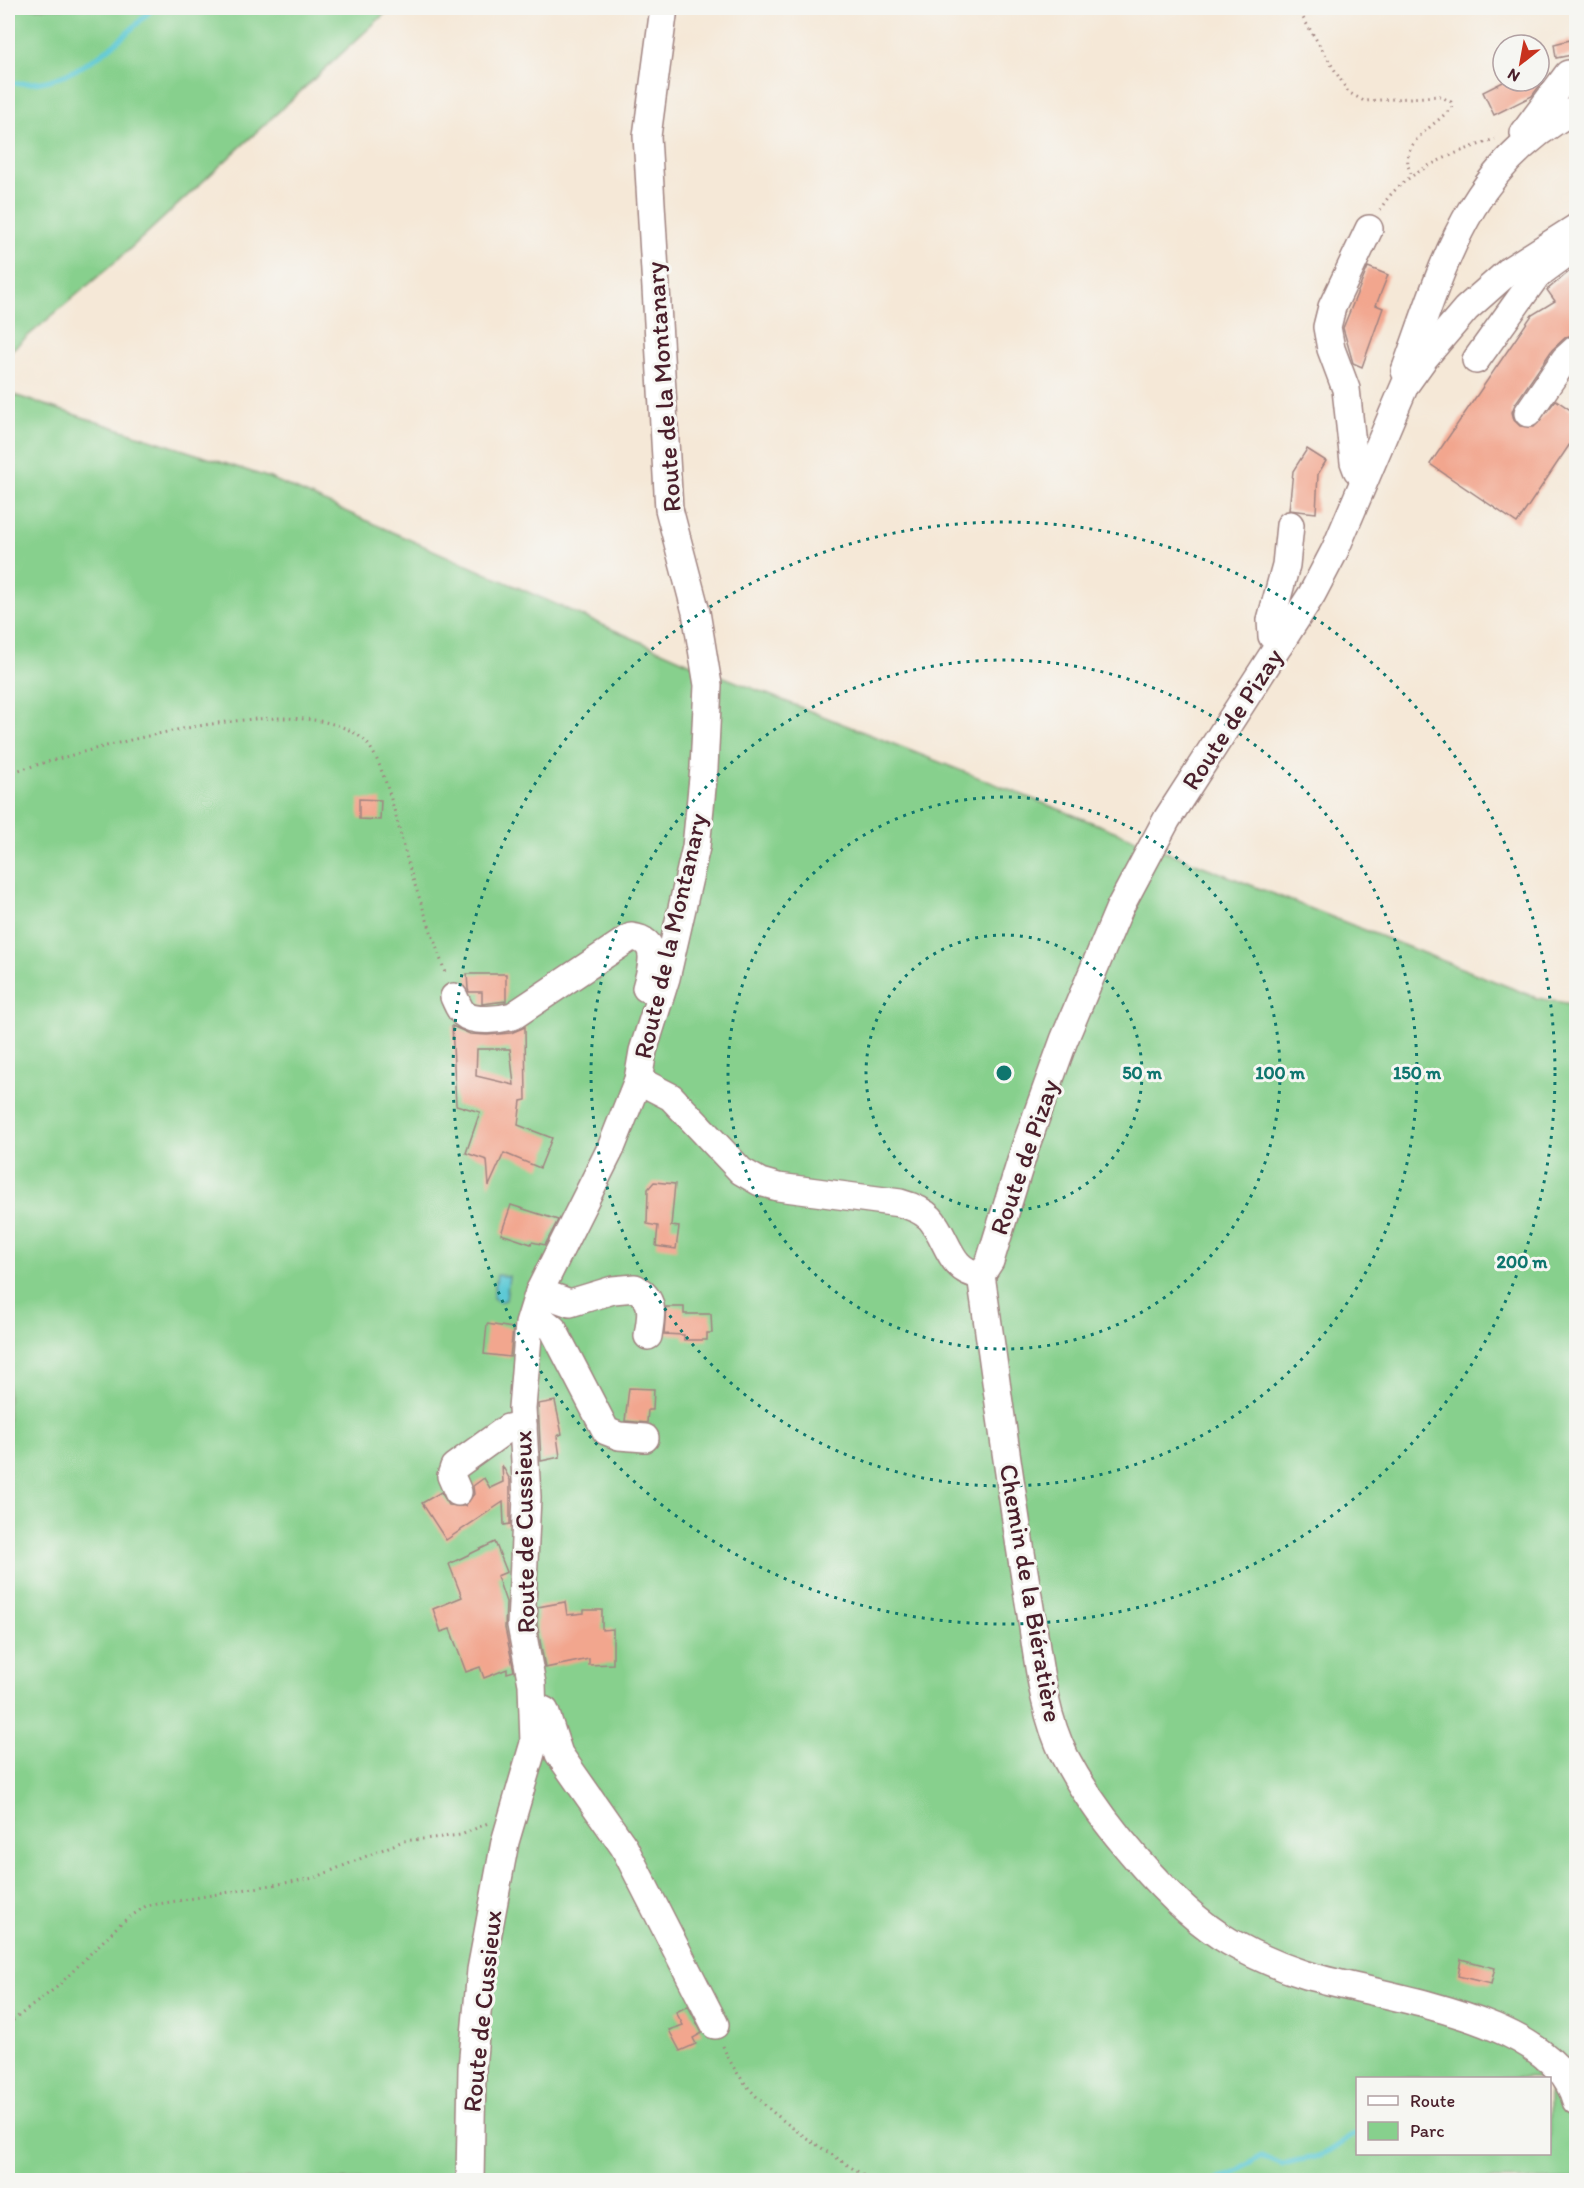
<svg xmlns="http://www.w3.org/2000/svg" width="1584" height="2188" viewBox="0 0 1584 2188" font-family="Itim,sans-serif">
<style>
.green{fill:#87d08d;stroke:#68785c;stroke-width:1.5;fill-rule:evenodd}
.water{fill:#5dc9d5;stroke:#547480;stroke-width:1.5}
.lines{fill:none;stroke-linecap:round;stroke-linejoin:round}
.stream{stroke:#5dc9d5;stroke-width:5}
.building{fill:#f2a68e;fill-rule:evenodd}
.minor-casing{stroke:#a08481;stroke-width:30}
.path{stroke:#a08481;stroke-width:3;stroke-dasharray:1.5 4.5;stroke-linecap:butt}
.minor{stroke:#fff;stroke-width:27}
.ring{fill:none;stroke:#0f766e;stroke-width:3;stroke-dasharray:3 6}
.labels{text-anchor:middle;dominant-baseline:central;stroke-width:6;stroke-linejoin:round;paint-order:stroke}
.street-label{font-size:26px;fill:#4a1f2b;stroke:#f6f6f2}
.centre{fill:#0f766e;stroke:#f6f6f2;stroke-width:3}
.ring-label{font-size:18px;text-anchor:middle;font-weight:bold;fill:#0f766e;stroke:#f6f6f2;stroke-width:6;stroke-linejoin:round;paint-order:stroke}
</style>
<rect width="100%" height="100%" fill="#f6f6f2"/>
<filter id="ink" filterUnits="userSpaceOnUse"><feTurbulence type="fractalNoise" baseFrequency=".0167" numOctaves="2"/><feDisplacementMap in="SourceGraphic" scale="12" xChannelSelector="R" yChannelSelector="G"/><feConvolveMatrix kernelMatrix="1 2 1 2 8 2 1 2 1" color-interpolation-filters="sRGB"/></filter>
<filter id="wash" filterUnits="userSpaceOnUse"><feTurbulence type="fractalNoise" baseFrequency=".008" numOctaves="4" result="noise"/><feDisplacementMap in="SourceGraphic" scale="24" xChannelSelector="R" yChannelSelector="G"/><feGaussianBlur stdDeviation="1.35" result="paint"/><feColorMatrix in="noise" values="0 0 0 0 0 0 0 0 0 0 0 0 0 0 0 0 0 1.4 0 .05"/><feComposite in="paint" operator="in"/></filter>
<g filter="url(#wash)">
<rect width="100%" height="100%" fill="#f5e8d7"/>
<!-- green -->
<g class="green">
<path d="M8,8H391L120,258L8,353Z"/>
<path d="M8,393L270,478L691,664L1537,998L1576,1005V2180H8ZM1358,2078H1550V2154H1358Z"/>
</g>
<!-- water -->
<path class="water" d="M497,1275L509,1276L506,1300L499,1302L493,1298Z"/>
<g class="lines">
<!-- stream -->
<g class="stream">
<path d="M8,83C18,83 30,84 41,82C83,75 125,37 153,8"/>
<path d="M1217,2180L1237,2172L1261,2156L1282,2165C1293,2160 1304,2160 1315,2157C1332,2152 1343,2140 1358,2133"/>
</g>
</g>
<g id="blocks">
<!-- building -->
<g class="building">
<path d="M1570,40L1572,55L1556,58L1554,44Z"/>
<path d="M1505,81H1543L1532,96L1494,115L1483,92Z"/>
<path d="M1576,266V334L1566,337L1552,350L1515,404L1512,412L1514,420L1520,426L1534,427L1556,400L1576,414V435L1517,523L1430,464L1532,315L1555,301L1547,290Z"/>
<path d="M1368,267L1388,275L1376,305L1383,308L1362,367L1353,363L1343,328Z"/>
<path d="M1307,449L1326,461L1318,474L1316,513L1289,510L1293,471Z"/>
<path d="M359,799L381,800L380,820L359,819Z"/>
<path d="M467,974H506V1001L482,1004V992H469L468,989Z"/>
<path d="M452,1026L470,1034L487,1035L511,1033L525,1027L526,1100L521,1101L518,1125L552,1138L540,1168L504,1153L489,1186L487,1160L466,1153L480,1112L456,1105ZM477,1049H510L514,1085L476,1076Z"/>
<path d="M654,1182L675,1184L671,1226L679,1227L676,1249L656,1246L658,1226L647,1224L648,1189Z"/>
<path d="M511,1205L558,1220L545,1245L532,1242L531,1244L501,1234Z"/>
<path d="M666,1307H684V1314H711L712,1333H707V1340H684V1335L664,1334Z"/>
<path d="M487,1324L513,1328L510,1357L484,1354Z"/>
<path d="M629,1388L654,1389L653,1410H648L647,1423L625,1421Z"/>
<path d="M555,1401L562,1434L557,1436L560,1457L541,1461L538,1404Z"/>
<path d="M502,1465L510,1480V1524L504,1525L503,1502L446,1540L422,1503L441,1492L449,1505L465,1506L474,1494L473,1486L484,1478L490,1488L503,1482Z"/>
<path d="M495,1542L507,1572L497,1576L506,1602L505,1628L514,1671L507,1673V1669L484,1678L480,1667L466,1672L450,1629L441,1632L433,1609L462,1597L449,1564Z"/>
<path d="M565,1602L567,1615L584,1613V1610H602V1630L613,1629V1664L589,1665V1659L545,1668L537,1624L538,1607Z"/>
<path d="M1461,1959L1495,1968L1491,1984L1458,1976Z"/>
<path d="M688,2006L702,2033L693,2038L696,2044L680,2051L669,2030L683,2025L676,2012Z"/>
</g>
</g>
</g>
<g filter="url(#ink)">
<use href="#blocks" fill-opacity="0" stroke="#a08481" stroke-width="1.5"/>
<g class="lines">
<!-- minor casing -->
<g class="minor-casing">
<g id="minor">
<path d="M1524,133L1568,74"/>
<path d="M1476,360L1537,275L1567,253"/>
<path d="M1405,371C1444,264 1468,166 1576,109"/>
<path d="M1528,413L1565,359L1576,349"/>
<path d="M1365,477L1357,470L1354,462L1346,389L1331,349L1327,327L1332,307L1369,229"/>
<path d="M1280,644L1272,636L1271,620L1286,565L1290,525"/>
<path d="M454,997C457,1003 459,1010 464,1014C474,1023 501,1019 513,1016L631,937C661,940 652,967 646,988"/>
<path d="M638,1080L671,1097L741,1171L760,1182L778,1187L900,1203C911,1206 922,1210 930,1218C948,1238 949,1272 981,1275"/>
<path d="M981,1275L990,1261L1026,1145L1064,1040L1120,907L1167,819L1312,594L1335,550L1405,385L1425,357L1466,309L1510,270L1576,228"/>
<path d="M981,1275C997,1386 1011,1497 1030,1608C1038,1657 1042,1711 1065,1757C1097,1818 1171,1908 1230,1942C1253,1955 1278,1966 1303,1974C1376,1997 1554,2015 1576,2101"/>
<path d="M539,1292L570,1303L613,1290L635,1288C656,1300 651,1315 648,1336"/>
<path d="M532,1317L542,1320L553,1329L606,1431L619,1436L645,1438"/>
<path d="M458,1492L451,1476L454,1467L508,1428L523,1425"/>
<path d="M533,1705L545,1711L559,1754L624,1847L715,2025"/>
<path d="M470,2180L472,2068L481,1970L505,1842L534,1743L532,1684L521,1625L527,1497L522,1408L529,1324L539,1292L611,1148L638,1080L643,1051L666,978L696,847L704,768L708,685L696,612L669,509L647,136L664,8"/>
</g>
</g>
<!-- path -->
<g class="path">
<path d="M1297,8L1348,92L1364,101L1440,96L1451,102L1452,107C1433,129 1395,143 1412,176"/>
<path d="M1380,210C1402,170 1455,153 1495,139"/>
<path d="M8,773C81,753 304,682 365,741C386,762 401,841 411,873C422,907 435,941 446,976"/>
<path d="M8,2024L57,1987L121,1923L146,1906L314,1878L403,1841L461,1835L488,1823"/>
<path d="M723,2046C748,2109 817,2143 870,2180"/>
</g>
<!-- minor -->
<use href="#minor" class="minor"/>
</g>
</g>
<!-- distance rings -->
<g class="ring">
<circle cx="1004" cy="1073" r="138"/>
<circle cx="1004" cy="1073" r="276"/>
<circle cx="1004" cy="1073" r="413"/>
<circle cx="1004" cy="1073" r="551"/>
</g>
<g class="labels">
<!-- street labels -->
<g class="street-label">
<text transform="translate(663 387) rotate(-94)">Route de la Montanary</text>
<text transform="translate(1232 719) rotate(-57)">Route de Pizay</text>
<text transform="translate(670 936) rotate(-77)">Route de la Montanary</text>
<text transform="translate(1024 1157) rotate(-71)">Route de Pizay</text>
<text transform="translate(524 1532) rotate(-91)">Route de Cussieux</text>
<text transform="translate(1031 1593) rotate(80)">Chemin de la Biératière</text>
<text transform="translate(482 2011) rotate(-84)">Route de Cussieux</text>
</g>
</g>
<circle cx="1004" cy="1073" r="9" class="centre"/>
<g class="ring-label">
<text x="1142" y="1079">50 m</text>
<text x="1280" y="1079">100 m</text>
<text x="1417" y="1079">150 m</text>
<text x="1522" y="1268">200 m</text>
</g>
<!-- margin -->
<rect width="1584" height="2188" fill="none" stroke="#f6f6f2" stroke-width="30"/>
<!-- legend -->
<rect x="1356" y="2077" width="195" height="78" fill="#f6f6f2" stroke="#b1a0a2" stroke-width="1.5"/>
<rect x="1368" y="2096" width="30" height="9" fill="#ffffff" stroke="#b1a0a2" stroke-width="1.5"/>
<text x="1410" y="2107" font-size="18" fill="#4a1f2b">Route</text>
<rect x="1368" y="2122" width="30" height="18" fill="#87d08d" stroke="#b1a0a2" stroke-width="1.5"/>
<text x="1410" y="2137" font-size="18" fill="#4a1f2b">Parc</text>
<!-- north arrow -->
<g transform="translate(1521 63) rotate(211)"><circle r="28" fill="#f6f6f2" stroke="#b1a0a2" stroke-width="1.5"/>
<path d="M0-4.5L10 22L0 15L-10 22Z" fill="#c8321e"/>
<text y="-9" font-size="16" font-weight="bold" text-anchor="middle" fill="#4a1f2b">N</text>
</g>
</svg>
